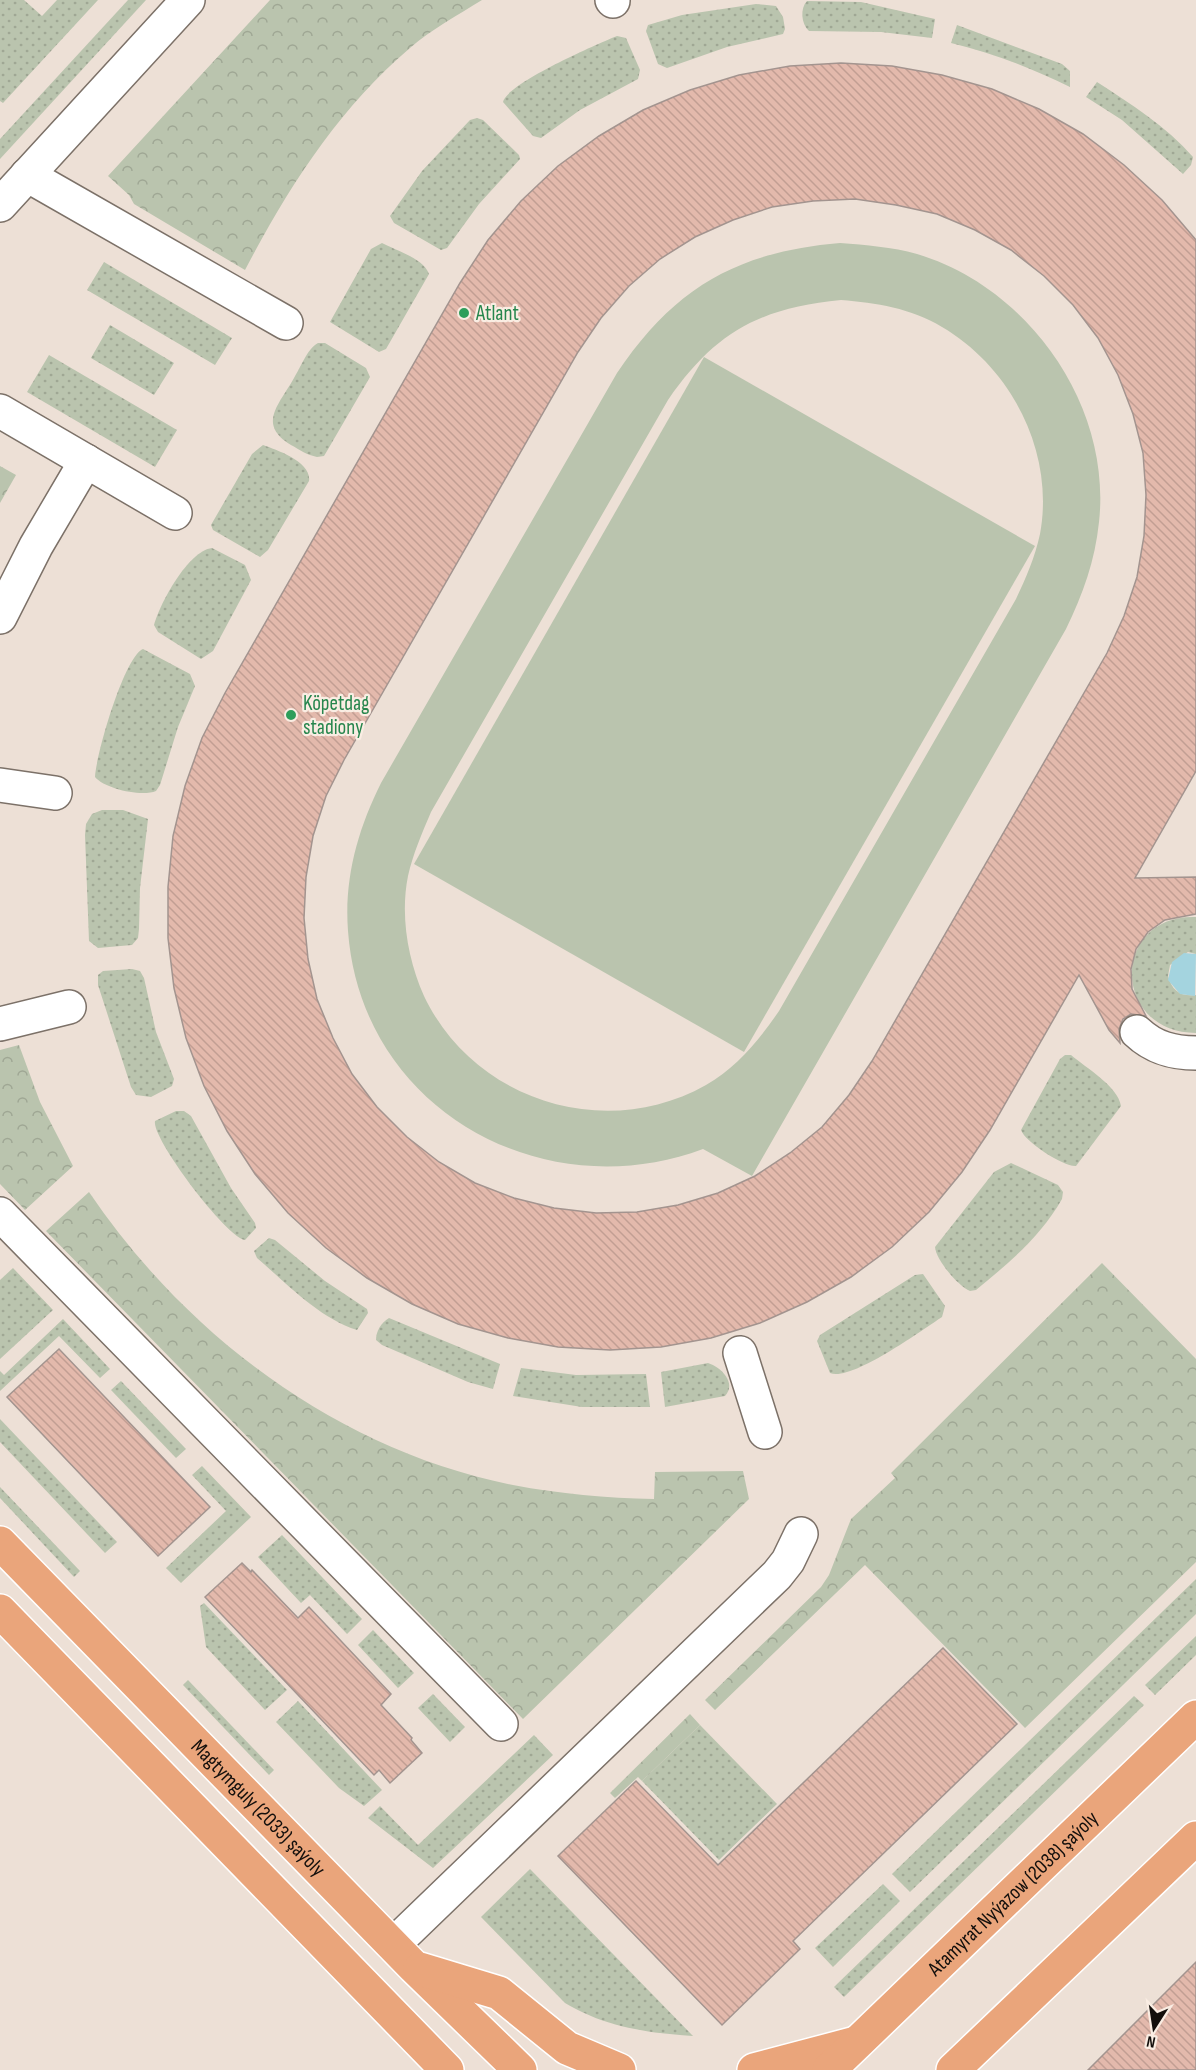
<svg xmlns="http://www.w3.org/2000/svg" width="1196" height="2070" viewBox="0 0 1196 2070" font-family="'Sofia Sans Condensed',sans-serif">
<style>
.grass{fill:url(#grass-dots)}
.forest{fill:url(#forest-crowns)}
.pitch{fill:#bac4ae;fill-rule:evenodd}
.water{fill:#a4d4df}
.building{fill:url(#building-back-hatch);stroke:#a3948f;stroke-width:1.5;fill-rule:evenodd}
.lines{fill:none;stroke-linecap:round;stroke-linejoin:round}
.minor-casing{stroke:#7c7168;stroke-width:36}
.major-casing{stroke:#fff;stroke-width:36}
.minor{stroke:#fff;stroke-width:33}
.major{stroke:#eaa57b;stroke-width:33}
.leisure-dot{fill:#2e9e5b;stroke:#faede3;stroke-width:2}
.labels{text-anchor:middle;dominant-baseline:central;stroke-width:4.5;stroke-linejoin:round;paint-order:stroke}
.leisure-label{font-size:21px;fill:#27864d;stroke:#faede3;text-anchor:start}
.street-label{font-size:21px;fill:#130f0c;stroke:#faede3}
</style>
<defs>
<pattern id="grass-dots" width="8" height="8" patternUnits="userSpaceOnUse" patternTransform="scale(1.5)"><rect width="8" height="8" fill="#bac4ae"/><path d="M2 2h.1M6 6h.1" fill="none" stroke="#9fa794" stroke-width="1.8" stroke-linecap="round"/></pattern>
<pattern id="forest-crowns" width="20" height="18" patternUnits="userSpaceOnUse" patternTransform="scale(1.5)"><rect width="20" height="18" fill="#bac4ae"/><path d="M2 6a3 3 0 1 1 6 0M12 15a3 3 0 1 1 6 0" fill="none" stroke="#9fa794"/></pattern>
<pattern id="building-back-hatch" width="6" height="6" patternUnits="userSpaceOnUse" patternTransform="scale(1.5)"><rect width="6" height="6" fill="#e3b9ac"/><path d="M-1 5l2 2M0 0l6 6M5-1l2 2" fill="none" stroke="#c29e93"/></pattern>
</defs>
<rect width="100%" height="100%" fill="#ede0d6"/>
<!-- grass -->
<g class="grass">
<path d="M0,0H24L42,16L57,0H98L3,103L0,101Z"/>
<path d="M128,0H146L0,159V139Z"/>
<path d="M807,1L861,2L935,19L932,38L881,32L809,31C801,24 800,8 807,1Z"/>
<path d="M756,4L776,6L783,17L785,29L783,34L727,47L667,68L658,64L646,31L648,25L682,15Z"/>
<path d="M957,25L1062,64L1070,71V87C1031,68 993,53 951,43Z"/>
<path d="M617,36L626,38L640,70L638,79L580,110L541,138L533,136L503,102C506,84 597,44 617,36Z"/>
<path d="M1097,82C1131,104 1166,126 1193,157L1191,165L1183,174L1122,120L1086,97Z"/>
<path d="M477,118L483,120L519,155L520,159L479,204L447,248L441,250L394,223L390,216L422,171L470,120Z"/>
<path d="M382,243C397,251 423,258 429,274L386,349L379,352L330,322L371,249Z"/>
<path d="M104,262L232,338L215,365L87,290Z"/>
<path d="M110,325L174,363L154,395L91,358Z"/>
<path d="M318,343H325L366,368L370,377L327,451L324,456L317,457C307,455 300,450 291,445C257,424 279,405 294,378C301,367 307,349 318,343Z"/>
<path d="M49,355L177,430L155,467L27,392Z"/>
<path d="M263,445C277,450 312,462 309,481L268,550L260,557L213,530L211,525L252,454Z"/>
<path d="M212,548L245,565L251,580L213,651L201,659L158,632L154,625C160,603 188,551 212,548Z"/>
<path d="M143,649L190,674L195,686L178,727L160,785L156,791C142,797 105,789 95,777C96,755 124,657 143,649Z"/>
<path d="M102,810H123L148,819L140,888L139,929L138,938L132,945L98,948L89,941L85,835L86,824L92,814Z"/>
<path d="M1196,917V954L1188,952L1170,965L1168,976C1172,991 1181,997 1196,995V1033C1110,1032 1111,914 1196,917Z"/>
<path d="M132,969L140,971L144,978L156,1032L174,1079L172,1086L151,1097L136,1095L131,1087L98,985V975L103,971Z"/>
<path d="M1065,1055H1071C1086,1068 1118,1086 1121,1106L1076,1166C1064,1167 1025,1142 1021,1130L1060,1059Z"/>
<path d="M176,1111H184L191,1116L231,1188L255,1223L256,1228L245,1240C227,1238 151,1138 155,1121Z"/>
<path d="M1011,1163L1058,1185L1063,1192L1062,1199C1041,1236 1009,1263 976,1290L970,1291C958,1286 936,1260 935,1247L994,1172Z"/>
<path d="M269,1238L275,1240L325,1281L367,1309L368,1313L357,1330C319,1318 286,1283 257,1258L254,1251Z"/>
<path d="M13,1268L53,1310L0,1359V1280Z"/>
<path d="M923,1274L945,1306L942,1317C922,1330 851,1382 830,1373L817,1341L820,1335L915,1275Z"/>
<path d="M389,1318L500,1364L493,1389L468,1382L382,1345L376,1340C376,1331 381,1323 389,1318Z"/>
<path d="M63,1319L110,1369L100,1378L59,1336L0,1391V1371L4,1375Z"/>
<path d="M708,1363C721,1367 737,1383 725,1396L665,1407L661,1372Z"/>
<path d="M521,1368L576,1375L646,1374L650,1407H582L513,1396Z"/>
<path d="M121,1381L186,1449L176,1458L111,1390Z"/>
<path d="M0,1419L117,1542L105,1553L0,1442Z"/>
<path d="M202,1466L251,1517L181,1583L166,1568L226,1511L192,1475Z"/>
<path d="M0,1487L80,1571L74,1577L0,1498Z"/>
<path d="M282,1535L362,1619L347,1634L310,1595L301,1603L258,1557Z"/>
<path d="M1196,1579V1614L910,1892L892,1874Z"/>
<path d="M204,1603L287,1690L265,1710L206,1647L200,1606Z"/>
<path d="M373,1630L414,1673L398,1688L358,1645Z"/>
<path d="M1196,1636V1655L1155,1695L1145,1685Z"/>
<path d="M188,1680L274,1770L269,1775L183,1685Z"/>
<path d="M433,1694L465,1727L450,1742L418,1708Z"/>
<path d="M1134,1696L1144,1705L844,1997L834,1987Z"/>
<path d="M298,1701L382,1790L364,1806L339,1788L276,1722Z"/>
<path d="M700,1725L777,1804L719,1860L642,1781Z"/>
<path d="M534,1735L553,1755L433,1868L368,1818L380,1806L418,1845Z"/>
<path d="M530,1869L693,2036C647,2033 605,2027 565,2003L481,1917Z"/>
<path d="M883,1884L900,1901L833,1967L815,1948Z"/>
</g>
<!-- forest -->
<g class="forest">
<path d="M270,0H482C458,15 432,29 410,48C339,108 288,188 245,270L134,204L129,195L108,176Z"/>
<path d="M0,466L16,475L0,503Z"/>
<path d="M19,1045L40,1102L73,1166L25,1210L0,1184V1050Z"/>
<path d="M89,1192C187,1337 340,1451 513,1485C560,1494 606,1498 654,1499L655,1472L743,1471L749,1499L523,1719L46,1231Z"/>
<path d="M1102,1263L1196,1359V1562L1025,1728L865,1565L715,1710L705,1700L821,1587L829,1575L851,1519L895,1478L891,1473Z"/>
<path d="M690,1714L700,1725L642,1781L638,1777L615,1798L610,1793Z"/>
</g>
<!-- pitch -->
<g class="pitch">
<path d="M840,243C866,245 892,247 917,254C1028,287 1112,405 1099,522C1095,561 1083,594 1066,629L752,1176L703,1149C542,1209 361,1109 348,931C344,878 358,829 381,783L617,373C675,287 737,252 840,243ZM841,300C876,303 911,308 942,327C1012,368 1055,453 1040,534C1035,557 1026,578 1016,599L779,1011C759,1040 737,1067 706,1085C605,1142 474,1101 424,996C408,960 400,916 408,876C413,854 422,833 431,812L668,400C715,332 760,308 841,300Z"/>
<path d="M704,357L1035,546L744,1052L414,864Z"/>
</g>
<!-- water -->
<path class="water" d="M1184,953L1196,954L1195,996L1180,994L1168,980L1172,962Z"/>
<!-- building -->
<g class="building">
<path d="M841,63L892,66L942,75L992,89L1039,109L1083,134L1124,165L1162,200L1196,240V771L1135,878L1196,877V914L1165,920L1148,932L1136,949L1131,969L1132,989L1146,1016L1131,1014L1123,1019L1119,1029L1120,1043L1109,1030L1079,975L990,1130L962,1172L929,1212L892,1247L851,1277L807,1302L760,1323L711,1338L661,1347L610,1350L558,1347L508,1338L458,1324L412,1304L367,1278L326,1248L288,1213L255,1174L227,1131L204,1086L186,1038L174,988L168,938V887L173,836L185,786L202,738L225,693L460,283L488,240L521,201L558,166L599,136L643,110L690,90L739,75L790,66ZM855,199L896,205L937,214L975,230L1011,250L1044,276L1073,305L1098,338L1118,375L1133,414L1143,453L1146,495L1144,536L1137,577L1124,616L1107,653L872,1061L849,1095L822,1127L790,1153L755,1176L718,1193L678,1205L637,1212L596,1213L554,1208L514,1198L475,1183L439,1162L407,1137L377,1107L352,1074L333,1038L317,999L308,959L304,918L306,877L313,836L326,796L344,760L578,352L601,318L629,286L660,259L695,237L733,220L772,207L813,201Z"/>
<path d="M59,1349L210,1507L158,1556L7,1397Z"/>
<path d="M242,1563L251,1572L252,1570L298,1618L309,1607L391,1694L381,1705L412,1738L411,1740L422,1753L390,1783L379,1770L374,1775L205,1597Z"/>
<path d="M943,1648L1017,1724L793,1941L800,1949L722,2025L558,1856L636,1781L718,1865Z"/>
<path d="M1196,1962V2070H1088Z"/>
</g>
<g class="lines">
<!-- minor casing -->
<g class="minor-casing">
<g id="minor">
<path d="M612,0L613,1"/>
<path d="M27,175L286,323"/>
<path d="M0,205L188,0"/>
<path d="M0,411L175,513"/>
<path d="M0,617L36,546L86,461"/>
<path d="M0,785L55,793"/>
<path d="M0,1024L69,1007"/>
<path d="M1137,1032C1154,1048 1173,1053 1196,1053"/>
<path d="M0,1214L501,1724"/>
<path d="M740,1353L765,1432"/>
<path d="M393,1945L777,1575L788,1561L801,1534"/>
</g>
</g>
<!-- major casing -->
<g class="major-casing">
<g id="major">
<path id="s1" d="M0,1543L414,1967L520,2070"/>
<path d="M0,1611L447,2070"/>
<path d="M420,1969L499,1993L567,2048L619,2070"/>
<path d="M754,2070L856,2043"/>
<path id="s2" d="M829,2070L1196,1717"/>
<path d="M953,2070L1196,1838"/>
</g>
</g>
<!-- minor -->
<use href="#minor" class="minor"/>
<!-- major -->
<use href="#major" class="major"/>
</g>
<!-- markers -->
<g class="leisure-dot">
<circle cx="464" cy="313" r="6"/>
<circle cx="291" cy="715" r="6"/>
</g>
<g class="labels">
<!-- leisure labels -->
<g class="leisure-label">
<text x="476" y="313">Atlant</text>
<text x="303" y="703">Köpetdag<tspan x="303" dy="24">stadiony</tspan></text>
</g>
<!-- street labels -->
<g class="street-label">
<text stroke="none"><textPath href="#s1" startOffset="370">Magtymguly (2033) şaýoly</textPath></text>
<text stroke="none"><textPath href="#s2" startOffset="255">Atamyrat Nyýazow (2038) şaýoly</textPath></text>
</g>
</g>
<!-- north arrow -->
<g transform="translate(1154 2028) rotate(192)" stroke="#faede3" stroke-width="4.5" paint-order="stroke">
<path d="M0-4.5L10 22L0 15L-10 22Z" fill="#130f0c"/>
<text y="-9" font-size="16" font-weight="bold" text-anchor="middle" fill="#130f0c">N</text>
</g>
</svg>
